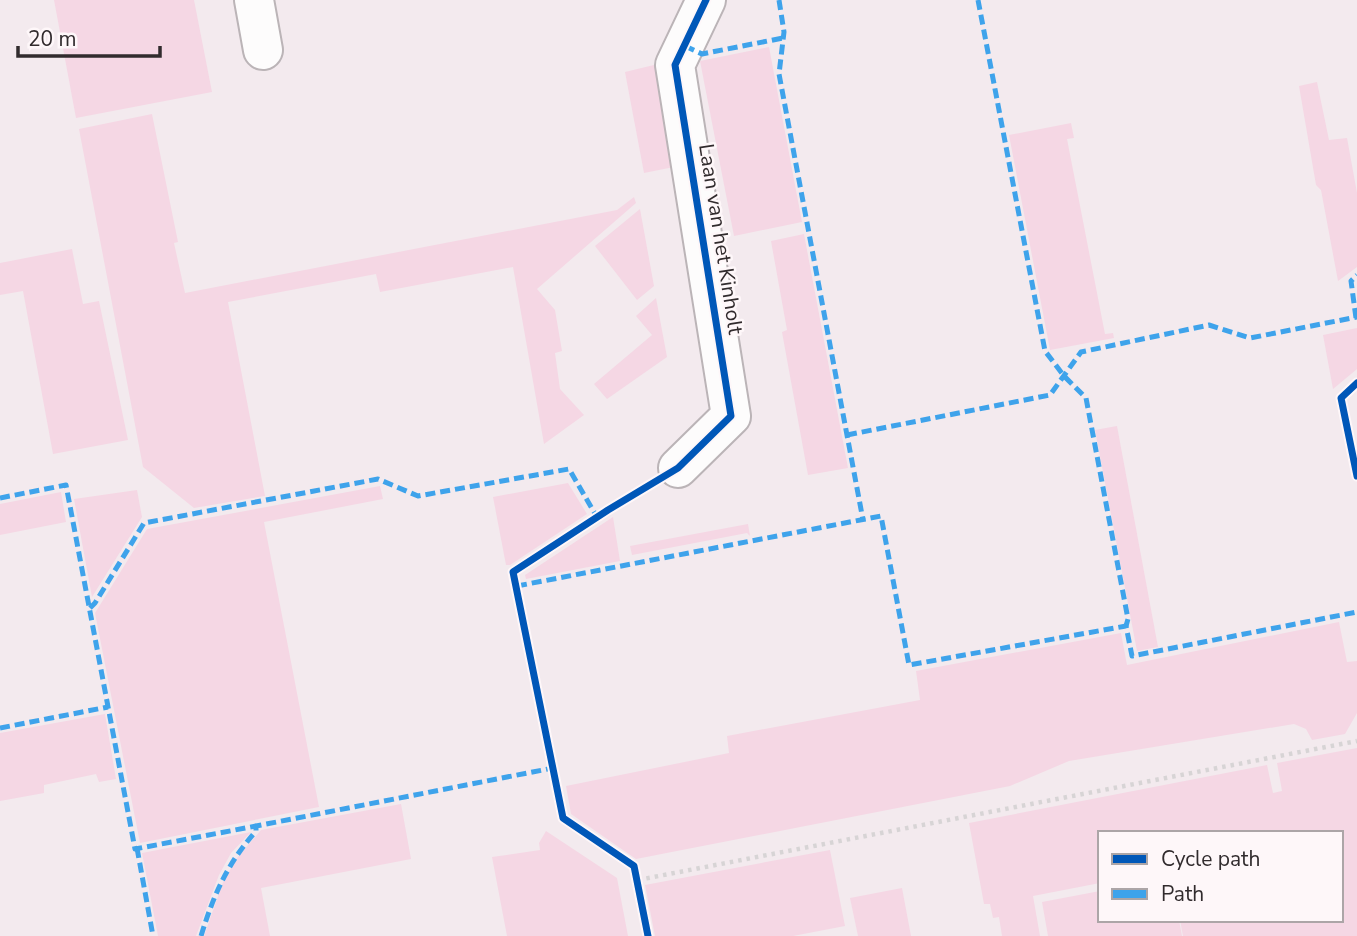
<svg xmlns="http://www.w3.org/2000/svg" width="1357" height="936" viewBox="0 0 1357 936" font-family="'Nunito Sans',sans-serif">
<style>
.green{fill:#f5d7e4}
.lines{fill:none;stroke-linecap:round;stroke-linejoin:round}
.minor-casing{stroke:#bbb4b7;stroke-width:42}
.path{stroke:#d7d4d5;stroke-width:4.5;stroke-dasharray:3.5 5;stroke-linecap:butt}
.minor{stroke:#fdfcfc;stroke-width:38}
.quiet{stroke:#3ea3eb;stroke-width:5;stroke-dasharray:10 5;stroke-linecap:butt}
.cycleway-casing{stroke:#fef7f9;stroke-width:11}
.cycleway{stroke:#0057b8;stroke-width:7}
.labels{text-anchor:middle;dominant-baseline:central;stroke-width:5;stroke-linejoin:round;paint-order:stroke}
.street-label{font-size:21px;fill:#312b2d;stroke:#fef7f9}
</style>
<rect width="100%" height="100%" fill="#f3eaee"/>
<!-- green -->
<g class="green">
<path d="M54,0H194L212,92L76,118Z"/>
<path d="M769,47L802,222L734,236L700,61Z"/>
<path d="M658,64L679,166L644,173L625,72Z"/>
<path d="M1317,82L1329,140L1347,138L1357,193V267L1338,281L1321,190L1316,185L1299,86Z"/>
<path d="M152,114L178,242L174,243L185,293L617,210L634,197L636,203L537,289L555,310L562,351L555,353L560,389L584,415L544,444L513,267L380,292L376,274L228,302L265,496L194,508L143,467L79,129Z"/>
<path d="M1071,123L1074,138L1067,139L1105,334L1113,333L1114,338L1050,350L1009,135Z"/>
<path d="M640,209L654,286L637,300L595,246Z"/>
<path d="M804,234L848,468L808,475L782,332L787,330L771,241Z"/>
<path d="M72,249L83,304L99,301L128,440L53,454L23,291L0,295V263Z"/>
<path d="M656,298L667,357L607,399L594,384L652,335L636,316Z"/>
<path d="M1357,328V369L1333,389L1323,335Z"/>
<path d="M1117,426L1158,647L1137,651L1095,430Z"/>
<path d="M568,483L587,514L510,565H506L493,497Z"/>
<path d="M380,486L383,499L264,522L319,807L140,843L95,613L147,529Z"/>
<path d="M137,490L142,517L92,597L74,499Z"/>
<path d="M61,492L66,522L0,535V504Z"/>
<path d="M613,517L620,561L526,579L525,575Z"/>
<path d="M748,524L750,536L747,533L632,555L630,546Z"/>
<path d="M1339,622L1347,662L1357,661V713L1345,734L1312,740L1306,729L1294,724L1069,761L1010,786L636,859L571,814L566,786L729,753L727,736L920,700L916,671L1121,633L1127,665Z"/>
<path d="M105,714L116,779L99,782L96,774L44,785V793L0,801V733Z"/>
<path d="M1357,748V936H1183L1180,920H1341V833H1100V883L1033,896L1040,936H1002L999,917L993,918L990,904H984L969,823L1267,765L1273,793L1282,791L1277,763Z"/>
<path d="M401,804L411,859L261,888L270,936H204L223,882L237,858L261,830Z"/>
<path d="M546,831L617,878L628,936H507L492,857L540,850L539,843Z"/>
<path d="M251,832L231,853L219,875L196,936H158L142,853Z"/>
<path d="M830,850L845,926L793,936H655L645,885Z"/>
<path d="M902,888L911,936H858L850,898Z"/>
<path d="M1100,891V920H1179L1182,936H1048L1042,902Z"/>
</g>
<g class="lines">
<!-- minor casing -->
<g class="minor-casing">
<g id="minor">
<path d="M254,0L263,50"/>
<path d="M678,468L731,416L675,65L706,0"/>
</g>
</g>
<!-- path -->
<path class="path" d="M638,880L1357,741"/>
<!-- minor -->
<use href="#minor" class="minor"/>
<!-- quiet -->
<g class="quiet">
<path d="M779,0L784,32L779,74L863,520"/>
<path d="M978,0L1045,351L1064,376L1086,398L1128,619L1126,626"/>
<path d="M685,46L702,54L783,38"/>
<path d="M1356,318L1351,281L1357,275"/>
<path d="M847,435L1050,395L1081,352L1209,325L1250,338L1357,317"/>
<path d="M0,498L66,485L135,849L256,826"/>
<path d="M517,586L881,516L909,665L1126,626L1132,656L1357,612"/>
<path d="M90,608L95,603L144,523L378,479L418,496L569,469L597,517"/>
<path d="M0,728L108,707"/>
<path d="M137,848L153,936"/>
<path d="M201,936C214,894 227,864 256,831V826L553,768"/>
</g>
<!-- cycleway casing -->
<g class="cycleway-casing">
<g id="cycleway">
<path d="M1357,383L1341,398L1357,476"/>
<path d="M648,936L634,866L563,818L513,572L608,510L678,468L731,416L675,65L706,0"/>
</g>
</g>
<!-- cycleway -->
<use href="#cycleway" class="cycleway"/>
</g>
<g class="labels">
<!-- street labels -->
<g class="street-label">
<text transform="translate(721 239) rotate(81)">Laan van het Kinholt</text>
</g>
</g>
<!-- legend -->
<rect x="1098" y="831" width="245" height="91" fill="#fef7f9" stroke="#aca5a7" stroke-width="2"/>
<rect x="1112" y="854" width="35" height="10" fill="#0057b8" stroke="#aca5a7" stroke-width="2"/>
<text x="1161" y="866" font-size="21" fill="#312b2d">Cycle path</text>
<rect x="1112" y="889" width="35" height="10" fill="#3ea3eb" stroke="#aca5a7" stroke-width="2"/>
<text x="1161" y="901" font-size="21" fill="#312b2d">Path</text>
<!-- scale -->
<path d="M18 46v10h142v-10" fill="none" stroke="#312b2d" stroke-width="3.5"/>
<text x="28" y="46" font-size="21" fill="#312b2d" stroke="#fef7f9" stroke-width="5" paint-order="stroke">20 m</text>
</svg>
